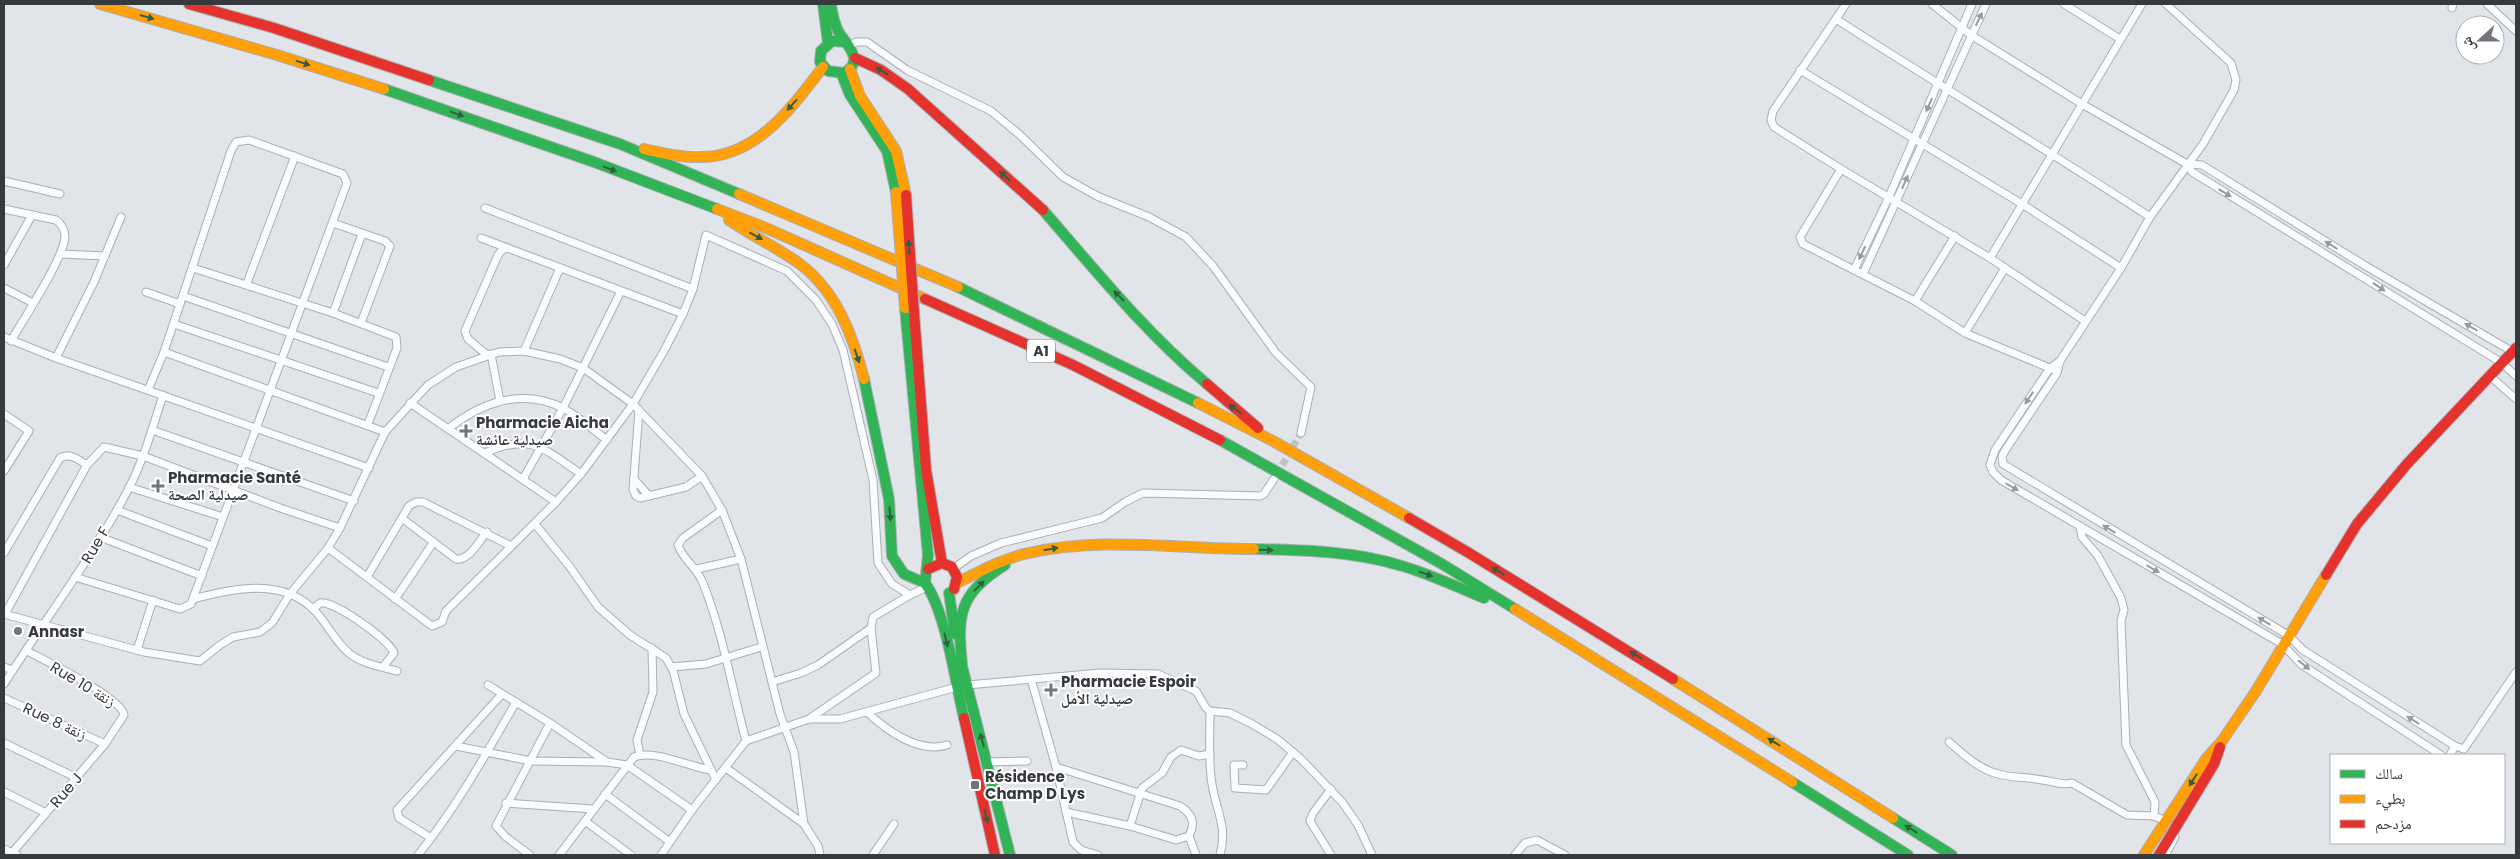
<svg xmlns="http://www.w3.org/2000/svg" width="2520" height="859" viewBox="0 0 2520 859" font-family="Poppins,'Noto Naskh Arabic',sans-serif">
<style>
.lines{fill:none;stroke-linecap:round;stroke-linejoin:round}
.street-tunnel{stroke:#bfc3c7;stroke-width:7;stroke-dasharray:7 3.5;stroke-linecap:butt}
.street-casing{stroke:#abafb2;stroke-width:9}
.fast-casing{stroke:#abafb2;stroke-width:12}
.slow-casing{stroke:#abafb2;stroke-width:12}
.jam-casing{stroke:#abafb2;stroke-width:12}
.street{stroke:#fafbfc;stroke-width:7}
.fast{stroke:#30b455;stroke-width:10}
.slow{stroke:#ff9f0a;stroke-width:10}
.jam{stroke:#e5322d;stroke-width:10}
.slow-bridge-casing{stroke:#abafb2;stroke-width:12;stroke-linecap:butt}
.jam-bridge-casing{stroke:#abafb2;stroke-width:12;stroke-linecap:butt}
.slow-bridge{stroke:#ff9f0a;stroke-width:10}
.jam-bridge{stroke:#e5322d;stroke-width:10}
.oneway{fill:#345e44}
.oneway2{fill:#989a9c}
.poi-dot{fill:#72757a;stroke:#fff;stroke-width:2}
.labels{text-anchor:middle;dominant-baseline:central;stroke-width:4;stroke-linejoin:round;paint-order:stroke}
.shield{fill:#fff;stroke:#727477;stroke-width:1}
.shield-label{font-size:14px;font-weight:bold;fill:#36393d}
.poi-label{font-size:15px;font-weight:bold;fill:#36393d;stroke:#fff;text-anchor:start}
.street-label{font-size:15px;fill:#36393d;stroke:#fff}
</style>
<rect width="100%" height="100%" fill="#e1e5ea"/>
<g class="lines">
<!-- street-tunnel -->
<path class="street-tunnel" d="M1277,474L1301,433"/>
<!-- street casing -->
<g class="street-casing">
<g id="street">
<path d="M1932,4L1971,35L2082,104L2187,164L2202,165L2364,265L2513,352"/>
<path d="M2064,4L2120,39"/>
<path d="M2166,4L2231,63L2236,80L2234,90L2203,144L2150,217L2121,268L2060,361L2057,373L2006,449L2002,456L2003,464L2288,635L2303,650L2455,746"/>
<path d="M2487,4L2516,31"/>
<path d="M2452,8L2453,4"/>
<path d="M1836,19C1940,86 2046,149 2150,217"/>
<path d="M850,46L856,42H867L907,70L991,111L1020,135L1063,177L1097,196L1149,217L1186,237L1213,266L1276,353L1311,387L1301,433"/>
<path d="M1800,70L2022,204L2121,268"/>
<path d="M2187,164L2192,172L2502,363L2516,376"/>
<path d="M1841,169L1774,127L1771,120L1773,111L1846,4"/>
<path d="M4,181L60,194"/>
<path d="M485,208L693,289"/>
<path d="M4,209L56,220C61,223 65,230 65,237C63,260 24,318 11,341"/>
<path d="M333,223L385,241L390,246L361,323"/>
<path d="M481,238L683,314"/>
<path d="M61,254L105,256"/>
<path d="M1990,258L2142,4"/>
<path d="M4,265L32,215"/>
<path d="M193,268L333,313L396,337L397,348L368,424"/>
<path d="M1854,270L1888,199L1972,4"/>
<path d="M1863,274L1986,4"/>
<path d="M247,283L295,156"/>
<path d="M4,288L33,303"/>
<path d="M146,292L180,304"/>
<path d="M183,296L388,367"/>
<path d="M1915,301L1955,236"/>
<path d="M333,313L362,234"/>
<path d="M174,324L378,393"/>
<path d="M1965,333L2005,268"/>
<path d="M4,337L56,358L369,468"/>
<path d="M524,351L560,268"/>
<path d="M164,352L385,432"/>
<path d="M491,354L500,401"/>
<path d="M487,355L468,339L465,331L498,255L502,250L508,248"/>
<path d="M56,358L94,282L121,217"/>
<path d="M2060,361L2050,368L1995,450L1990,465L1993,472L2001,480L2282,644L2302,665L2441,755"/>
<path d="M2052,369L1965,333L1915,301L1803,244L1800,237L1841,169L1990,258L2085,321"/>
<path d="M2490,376L2516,399"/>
<path d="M410,403L556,502"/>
<path d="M639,410L633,490L636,496L640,498L686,487L702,476"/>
<path d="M4,414L29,431L4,471"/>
<path d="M448,429C481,402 522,388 563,408C578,416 593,430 607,440"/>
<path d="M152,430L354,501"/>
<path d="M485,453C531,432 544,449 581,474"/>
<path d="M523,479L563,408L621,291"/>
<path d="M634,479L649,496"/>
<path d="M129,487L223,517"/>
<path d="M117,510L212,546"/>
<path d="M722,510L683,538L678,545C683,560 697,567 703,583C723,633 732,689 746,741"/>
<path d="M403,519L456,559C469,561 479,541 487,532"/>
<path d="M535,524L570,567L598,607L630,635L666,658L673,670L684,714L716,780"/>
<path d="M2080,526L2082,537L2098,556L2121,598L2124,610L2121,621L2126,745L2155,802L2154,816"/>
<path d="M100,537L202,576"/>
<path d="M328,548L432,626L442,622L446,611L556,502L581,474L633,404L664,351L683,314L693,289L706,235L787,271L816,300L832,324L843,350L873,480L878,563L892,584L910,595L927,587"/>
<path d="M4,553L60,458C69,452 79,460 87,465"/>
<path d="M697,569L741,559"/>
<path d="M953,569L971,556L1001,543L1102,518L1125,502L1143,493L1260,496L1264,494L1274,479"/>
<path d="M75,577L180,609L191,604L347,183L343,174L249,140L236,142L231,151L164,352L148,390"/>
<path d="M367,577L409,506L416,502H423L511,546"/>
<path d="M193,599C234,588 284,577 316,612C328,625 336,643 350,654C363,664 382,667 397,671"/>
<path d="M395,599L433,543"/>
<path d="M313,609L320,603C333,600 390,640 394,653L383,667"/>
<path d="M4,614L144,652L200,661L220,645L233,637L260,632L272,623L290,594L328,548L340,528L385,432L428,385L456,367L499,352L524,351L560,359L583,368L633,404L702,476L722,510L741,559L780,714L794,752L804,824L818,846L820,855"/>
<path d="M5,614L87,465L104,447L143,456L283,509L340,528"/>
<path d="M871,628L873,617L910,595"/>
<path d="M137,650L153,600"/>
<path d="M4,667L13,670"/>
<path d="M671,667L706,664L761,647"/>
<path d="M1031,679L1056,767L1073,842L1081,850L1098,855"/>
<path d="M772,682L801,673L818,665L871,628L876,673L809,719"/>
<path d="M4,684C45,619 93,557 129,488C144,459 153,426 163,395"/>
<path d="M488,685L550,723L607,762L627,765L692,810"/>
<path d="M967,685L1100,673L1158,674L1196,691L1206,708L1210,711L1230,713L1252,724L1277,739L1301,759L1342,802L1358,825L1372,855"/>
<path d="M4,698L105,744"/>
<path d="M1210,711C1210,735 1208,760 1212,784C1216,811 1228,826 1220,855"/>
<path d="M867,712C886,730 919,754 947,745"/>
<path d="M1949,742C1964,755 1979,769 1998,774C2012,778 2028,777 2042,780C2053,781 2062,786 2072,783L2127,815L2154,816L2166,821"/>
<path d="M4,743L77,778"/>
<path d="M456,746L531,761L606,762"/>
<path d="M640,755L637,740L653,692L652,648"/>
<path d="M2450,755L2455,746L2464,749L2516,672"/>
<path d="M988,762L1027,761"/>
<path d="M1243,765H1234L1235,788L1266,790L1293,752"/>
<path d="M1056,767L1180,806C1192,814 1196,822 1189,836L1196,855"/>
<path d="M726,768L804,824"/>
<path d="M1331,789L1313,813L1310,821L1331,855"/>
<path d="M4,792L46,813"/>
<path d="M605,794L670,842"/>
<path d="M506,803L593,809"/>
<path d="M1066,812L1130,826L1176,840L1189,836"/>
<path d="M585,821L631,855"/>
<path d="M1130,826L1142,788L1162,773L1171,757L1181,750L1199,756L1210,754"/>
<path d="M431,838L399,818L397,810L502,694"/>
<path d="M4,849L17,855"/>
<path d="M12,853L105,744L124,715C122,698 44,660 27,651"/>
<path d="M418,855C456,808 486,754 516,702"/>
<path d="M530,855L506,837L496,826L550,723"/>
<path d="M559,855L634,757C653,749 690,767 711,770"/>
<path d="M661,855L692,810L746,741L809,719H840L957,687"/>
<path d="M873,855L894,824"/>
<path d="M1515,855L1525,843L1537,840L1565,855"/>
<path d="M2165,855L2175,837"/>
</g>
</g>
<!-- fast casing -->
<g class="fast-casing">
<g id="fast">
<path d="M823,4L828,43"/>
<path d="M831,4C832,13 834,22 838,31C846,44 866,61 844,73L828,71L820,62L821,51L832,41L845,42"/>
<path d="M842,75L850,95L887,151L896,192"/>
<path d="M429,80L620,144L739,194"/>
<path d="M384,89L594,162L717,209"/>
<path d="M1043,210C1095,270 1146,333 1207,384"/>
<path d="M958,287L1198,403"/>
<path d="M905,308L928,555L925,583C946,612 955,681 964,718"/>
<path d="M864,379L889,499L892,556L904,574L925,583"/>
<path d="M1220,440L1442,564L1515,609"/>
<path d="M1254,549C1303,550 1354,551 1402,566C1430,574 1457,587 1484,598"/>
<path d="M949,593L955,634"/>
<path d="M960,658L1010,855"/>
<path d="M962,664C957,614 959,594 1005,565"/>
<path d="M1792,782L1908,855"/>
<path d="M1893,818L1952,855"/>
</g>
</g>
<!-- slow casing -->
<g class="slow-casing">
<g id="slow">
<path d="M100,4L277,55L384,89"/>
<path d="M850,69L860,96L896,151L906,195"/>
<path d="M644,149C663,153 682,158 701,157C757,157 792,107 823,67"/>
<path d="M739,194L958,287"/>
<path d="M717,209L766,228L925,299"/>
<path d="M729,220C752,236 778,248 800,264C837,292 853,336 864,379"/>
<path d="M1198,403L1273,441L1409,518"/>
<path d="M957,583C979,572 1000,560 1024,554C1099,536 1177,549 1254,549"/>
<path d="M1515,609L1792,782"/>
<path d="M1673,679L1893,818"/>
<path d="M2144,855L2206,759L2222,741L2256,691L2326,575"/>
</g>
</g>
<!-- jam casing -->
<g class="jam-casing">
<g id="jam">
<path d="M189,4L274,28L429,80"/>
<path d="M855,58L881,70L908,89L1043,210"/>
<path d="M925,299L1073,365L1220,440"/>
<path d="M914,313L926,470L942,563"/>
<path d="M1207,384L1258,428"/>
<path d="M1409,518L1469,553L1673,679"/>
<path d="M928,569L942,563L952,567L957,577L954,589"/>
<path d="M2326,575L2357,524L2407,464L2516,348"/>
<path d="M964,718L995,855"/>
<path d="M2159,855L2214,764L2220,747"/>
</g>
</g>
<!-- street -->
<use href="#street" class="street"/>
<!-- fast -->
<use href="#fast" class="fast"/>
<!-- slow -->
<use href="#slow" class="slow"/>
<!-- jam -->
<use href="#jam" class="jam"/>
<!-- slow-bridge casing -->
<g class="slow-bridge-casing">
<path id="slow-bridge" d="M896,192L905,308"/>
</g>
<!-- jam-bridge casing -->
<g class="jam-bridge-casing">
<path id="jam-bridge" d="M906,195L914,313"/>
</g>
<!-- slow-bridge -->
<use href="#slow-bridge" class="slow-bridge"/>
<!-- jam-bridge -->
<use href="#jam-bridge" class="jam-bridge"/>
</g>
<!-- one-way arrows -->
<defs><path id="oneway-solid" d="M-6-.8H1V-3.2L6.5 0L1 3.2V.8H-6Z" transform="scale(1.25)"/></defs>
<g class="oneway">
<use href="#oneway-solid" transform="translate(147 17) rotate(16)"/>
<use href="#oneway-solid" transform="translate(303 63) rotate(18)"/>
<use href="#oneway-solid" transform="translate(882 71) rotate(-149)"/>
<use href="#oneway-solid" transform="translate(792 105) rotate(132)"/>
<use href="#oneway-solid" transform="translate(457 114) rotate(20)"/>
<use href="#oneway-solid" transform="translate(610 169) rotate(21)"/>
<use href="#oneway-solid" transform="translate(1005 176) rotate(-138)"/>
<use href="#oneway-solid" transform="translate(756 236) rotate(29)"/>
<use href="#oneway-solid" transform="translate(909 247) rotate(-94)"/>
<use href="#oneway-solid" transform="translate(1119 296) rotate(-134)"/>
<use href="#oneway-solid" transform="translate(857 356) rotate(71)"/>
<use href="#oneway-solid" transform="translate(1235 409) rotate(-143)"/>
<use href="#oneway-solid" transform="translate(890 514) rotate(86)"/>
<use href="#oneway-solid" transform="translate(1051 549) rotate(-10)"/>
<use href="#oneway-solid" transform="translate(1266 550) rotate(2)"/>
<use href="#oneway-solid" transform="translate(1498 571) rotate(-149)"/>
<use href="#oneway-solid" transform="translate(1426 574) rotate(20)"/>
<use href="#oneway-solid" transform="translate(979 586) rotate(-46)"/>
<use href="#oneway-solid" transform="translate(946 640) rotate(77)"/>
<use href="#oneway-solid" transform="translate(1636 655) rotate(-148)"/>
<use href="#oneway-solid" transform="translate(982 740) rotate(-105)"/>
<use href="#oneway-solid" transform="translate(1774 742) rotate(-148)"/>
<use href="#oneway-solid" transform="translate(2193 780) rotate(123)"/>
<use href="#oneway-solid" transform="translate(986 816) rotate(77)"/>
<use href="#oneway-solid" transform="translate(1911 829) rotate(-148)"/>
</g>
<g class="oneway2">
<use href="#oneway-solid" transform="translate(1979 19) rotate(-64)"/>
<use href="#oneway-solid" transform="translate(1929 105) rotate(114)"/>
<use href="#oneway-solid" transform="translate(1905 182) rotate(-66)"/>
<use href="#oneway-solid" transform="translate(2225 193) rotate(31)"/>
<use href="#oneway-solid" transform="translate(2331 245) rotate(-148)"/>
<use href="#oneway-solid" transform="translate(1862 253) rotate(116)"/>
<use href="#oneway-solid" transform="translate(2379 287) rotate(33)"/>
<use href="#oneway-solid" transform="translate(2471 327) rotate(-150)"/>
<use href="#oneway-solid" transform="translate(2029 398) rotate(124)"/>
<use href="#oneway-solid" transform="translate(2012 487) rotate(30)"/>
<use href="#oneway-solid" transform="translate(2109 529) rotate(-149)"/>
<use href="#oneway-solid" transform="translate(2153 569) rotate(30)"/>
<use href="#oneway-solid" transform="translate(2264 621) rotate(-149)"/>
<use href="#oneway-solid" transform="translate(2304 665) rotate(38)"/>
<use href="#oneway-solid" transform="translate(2413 720) rotate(-148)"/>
</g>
<!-- markers -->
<g class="poi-dot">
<path d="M463.5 423.5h5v5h5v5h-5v5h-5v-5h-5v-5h5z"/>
<path d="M155.5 478.5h5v5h5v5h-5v5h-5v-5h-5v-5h5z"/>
<circle cx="18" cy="631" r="5"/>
<path d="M1048.5 682.5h5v5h5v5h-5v5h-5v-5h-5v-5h5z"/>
<rect x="970" y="780" width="10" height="10" rx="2.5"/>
</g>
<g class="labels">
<!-- shield labels -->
<rect class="shield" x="1027" y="339.5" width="28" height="23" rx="4"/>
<g class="shield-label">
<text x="1041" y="351">A1</text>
</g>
<!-- poi labels -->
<g class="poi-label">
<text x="476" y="422">Pharmacie Aicha<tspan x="476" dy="17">صيدلية عائشة</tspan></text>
<text x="168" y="477">Pharmacie Santé<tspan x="168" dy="17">صيدلية الصحة</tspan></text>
<text x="28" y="631">Annasr</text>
<text x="1061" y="681">Pharmacie Espoir<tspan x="1061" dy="17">صيدلية الأمل</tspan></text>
<text x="985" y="776">Résidence<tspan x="985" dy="17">Champ D Lys</tspan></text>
</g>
<!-- street labels -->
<g class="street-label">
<text transform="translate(95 545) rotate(-59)">Rue F</text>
<text transform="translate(83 684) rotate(31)">Rue 10 زنقة</text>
<text transform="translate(55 721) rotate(25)">Rue 8 زنقة</text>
<text transform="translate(66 790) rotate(-49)">Rue J</text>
</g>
</g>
<!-- border -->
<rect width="2520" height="859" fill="none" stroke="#36393d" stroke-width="10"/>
<!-- legend -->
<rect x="2330" y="754" width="175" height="90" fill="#ffffff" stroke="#afb0b1"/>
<rect x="2340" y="770" width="25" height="8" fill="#30b455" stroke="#afb0b1"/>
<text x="2375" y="779" font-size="15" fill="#36393d">سالك</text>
<rect x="2340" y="795" width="25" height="8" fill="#ff9f0a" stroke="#afb0b1"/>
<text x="2375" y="804" font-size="15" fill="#36393d">بطيء</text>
<rect x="2340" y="820" width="25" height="8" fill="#e5322d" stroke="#afb0b1"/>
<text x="2375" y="829" font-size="15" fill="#36393d">مزدحم</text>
<!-- north arrow -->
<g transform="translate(2480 40) rotate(249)"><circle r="24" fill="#ffffff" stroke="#afb0b1"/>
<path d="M0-4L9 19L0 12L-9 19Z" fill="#72757a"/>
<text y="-8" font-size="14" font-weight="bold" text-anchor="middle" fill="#36393d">ش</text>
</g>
</svg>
